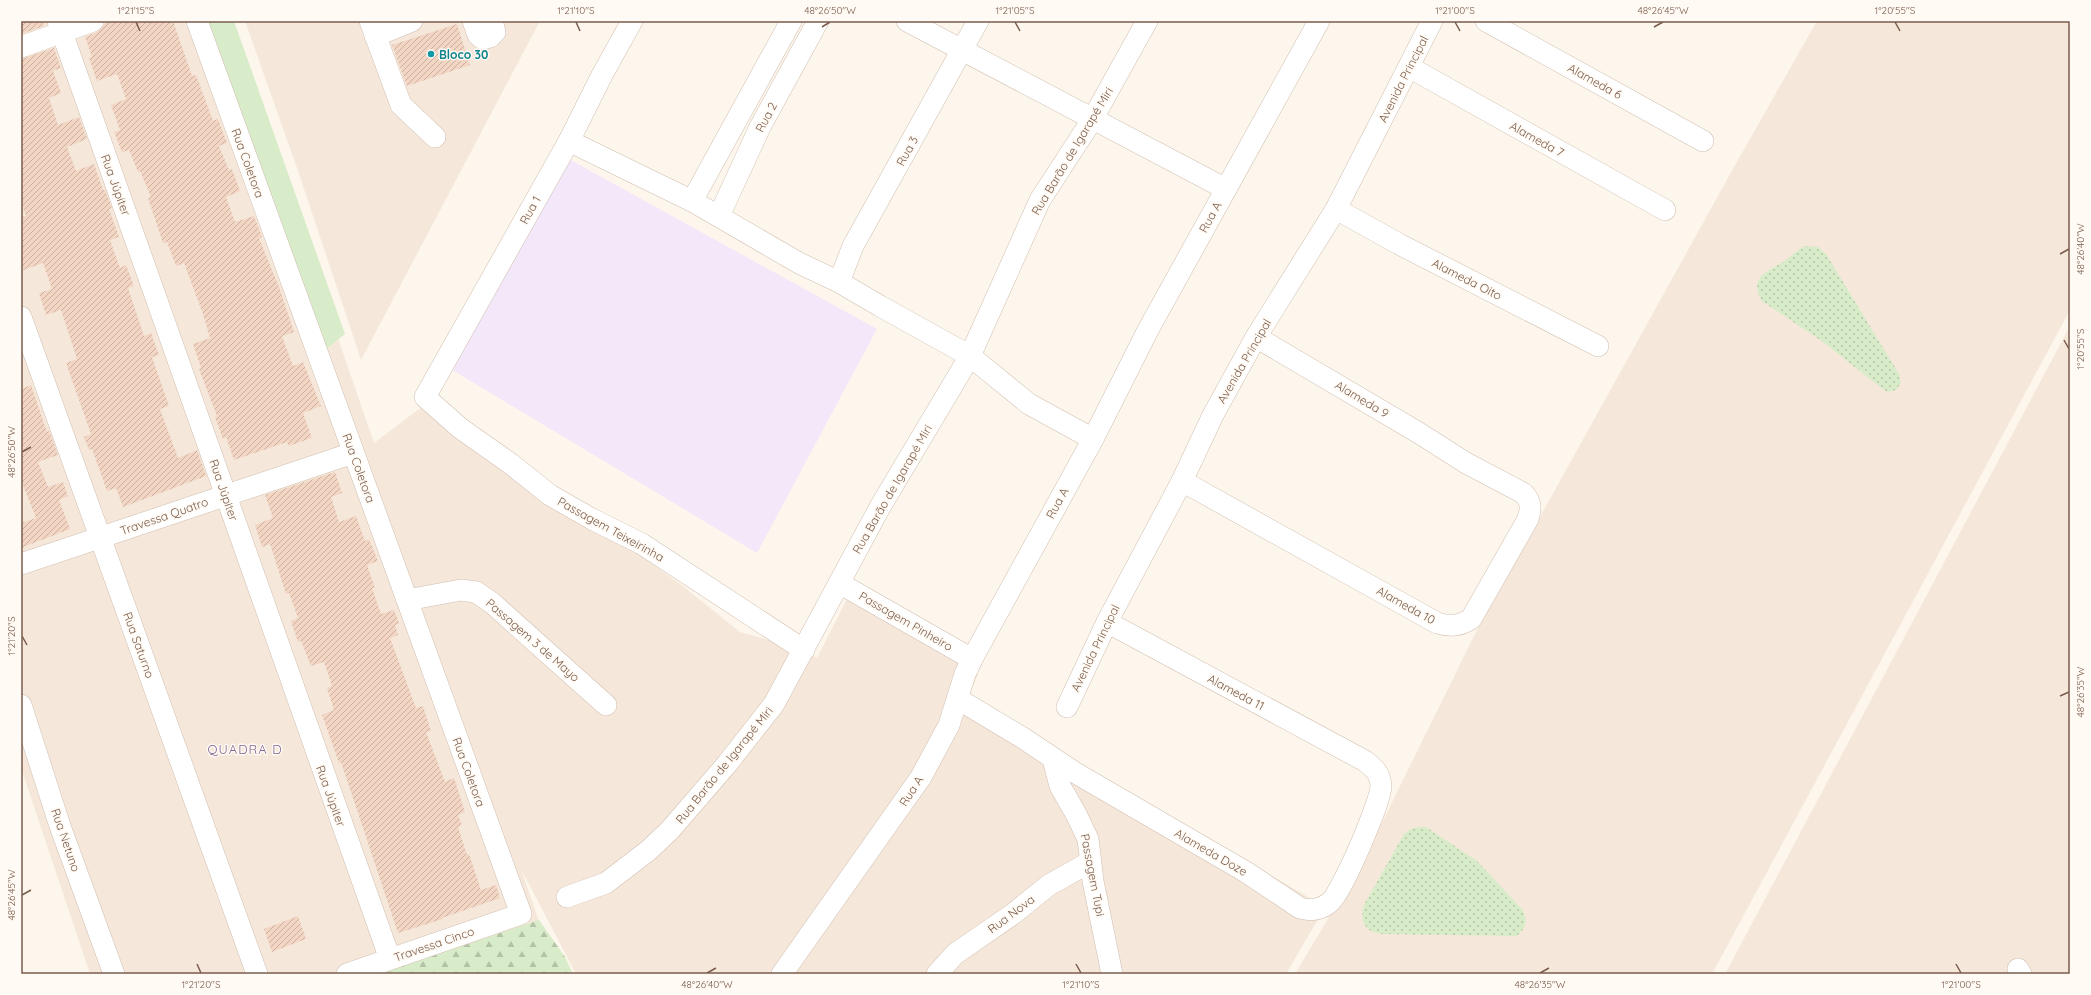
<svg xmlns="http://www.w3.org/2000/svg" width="2091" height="995" viewBox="0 0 2091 995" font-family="Quicksand,sans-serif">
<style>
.residential{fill:#f5e8da}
.education{fill:#f3e8fa}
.green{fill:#d8ecc9}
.forest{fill:url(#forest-firs)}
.park{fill:url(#park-dots)}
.building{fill:url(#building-hatch)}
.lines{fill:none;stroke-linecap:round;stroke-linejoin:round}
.minor-casing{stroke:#d1beb0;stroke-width:22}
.minor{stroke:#fff;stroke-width:21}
.ticks{fill:none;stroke:#7a5c4d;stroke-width:1.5}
.culture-dot{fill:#0f9aa8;stroke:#fffaf3;stroke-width:1.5}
.labels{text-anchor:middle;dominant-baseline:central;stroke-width:3;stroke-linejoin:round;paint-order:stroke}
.culture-label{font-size:12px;font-weight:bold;fill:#0d838f;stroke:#fffaf3;text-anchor:start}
.street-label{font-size:12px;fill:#7a5c4d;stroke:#fffaf3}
.neighbourhood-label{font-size:13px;letter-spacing:1px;fill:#846695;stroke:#fffaf3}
.neatline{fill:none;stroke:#7a5c4d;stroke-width:1.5}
.ticks-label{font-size:10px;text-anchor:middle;fill:#7a5c4d}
</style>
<defs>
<pattern id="forest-firs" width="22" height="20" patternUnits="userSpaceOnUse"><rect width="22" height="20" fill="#d8ecc9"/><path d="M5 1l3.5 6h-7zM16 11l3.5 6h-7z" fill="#b4c2a5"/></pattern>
<pattern id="park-dots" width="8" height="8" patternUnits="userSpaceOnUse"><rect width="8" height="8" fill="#d8ecc9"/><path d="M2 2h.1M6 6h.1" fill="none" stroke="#b4c2a5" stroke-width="1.8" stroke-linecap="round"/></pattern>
<pattern id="building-hatch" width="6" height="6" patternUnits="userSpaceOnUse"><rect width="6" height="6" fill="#f3d5c3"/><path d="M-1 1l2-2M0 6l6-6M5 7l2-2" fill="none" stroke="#cab0a1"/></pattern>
</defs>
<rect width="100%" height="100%" fill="#fdf6ec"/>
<!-- residential -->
<g class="residential">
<path d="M21,21H229L374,443L427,403L684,587L740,632L804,650L817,658L847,599L978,675L968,698L1325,907L1286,974H576L521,869L557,974H90L21,768Z"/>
<path d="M245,21H540L361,360L297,168Z"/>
<path d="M1817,21H2070V310L1712,974H1295L1366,855L1474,636L1734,167Z"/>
<path d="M2070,326V974H1725Z"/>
</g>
<!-- education -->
<path class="education" d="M567,158L877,329L757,553L449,368Z"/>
<!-- green -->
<path class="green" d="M203,21H234L345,334L320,354Z"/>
<!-- forest -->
<path class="forest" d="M539,920L565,957L573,974H380Z"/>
<!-- park -->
<g class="park">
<path d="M1807,246L1818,247L1826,254L1899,374L1901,383L1896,390L1888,392L1884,390L1823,342L1762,301C1748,277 1768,272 1784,261C1792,256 1798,248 1807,246Z"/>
<path d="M1422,827H1426L1477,861L1523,910L1526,921L1524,928L1517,936L1381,934C1365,932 1359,920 1364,905L1404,834L1412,828Z"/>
</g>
<!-- building -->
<g class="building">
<path d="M21,21H42L44,26L21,34Z"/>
<path d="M111,21H173L192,76L196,75L213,121L218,119L227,143L219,146L229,170L232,169L240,191L226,197L235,222L254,216L262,237L259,238L279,287L294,332L282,336L293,366L303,362L321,406L303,413L312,438L289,446L287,442L234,460L226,437L223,439L215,417L217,416L199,369L201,368L193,344L210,338L203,314L184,263L176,266L167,242L163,243L148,198L151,197L140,171L138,172L129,150L122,152L114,132L120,130L111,105L126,99L117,74L97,81L89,58L92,57L85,37L97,32L102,28L105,23Z"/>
<path d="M457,24L470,65L407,86L392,45Z"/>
<path d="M54,48L61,68L53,71L61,93L49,98L58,125L79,117L87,139L67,147L76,171L94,164L103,190H105L112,208L109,209L119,237L110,240L120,268L126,265L134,286L128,288L144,336L151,333L159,355L152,357L169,406L160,409L178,458L197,450L206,476L123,507L116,488L107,491L92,449L89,450L84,437L91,434L66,363L77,359L61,310L46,315L39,293L52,289L43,263L21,271V217L26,216L21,203V59Z"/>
<path d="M31,385L47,432L49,431L58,455L38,462L48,487L63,482L68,496L59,500L70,529L21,548V523L36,518L21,480V389Z"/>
<path d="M335,472L342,493L331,497L339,522L356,516L365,541L369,539L378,561L367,565L375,588H372L381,614L394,610L399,623L395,625L398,635L390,638L416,708L423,706L431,731L426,732L445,782L454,778L465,812L458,815L462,825L458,827L467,855L469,854L481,890L496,885L500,898L442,918L443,919L398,933L341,762L339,763L322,715L334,710L327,688L332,686L324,662L311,666L301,641L298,642L291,621L298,618L289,593L286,594L270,544L262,547L255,525L273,518L265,495Z"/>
<path d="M298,916L306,939L272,952L264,929Z"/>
</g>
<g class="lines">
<!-- minor casing -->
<g class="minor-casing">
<g id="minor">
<path d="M58,21L390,959"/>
<path d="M197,21L521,914L347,974"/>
<path d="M370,21L401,105L435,137"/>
<path d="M473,21L478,35L483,39L490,37L495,32L492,21"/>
<path d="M632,21L602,75L569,141L425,397L460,428L511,464L550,495L592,519L642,544L804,650"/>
<path d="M907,21L1226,189"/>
<path d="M1486,21L1703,141"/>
<path d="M375,36L412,21"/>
<path d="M21,47L93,21"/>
<path d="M1409,67L1665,210"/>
<path d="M569,141L692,201L799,263L839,282L880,306L970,356L1029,404L1093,439"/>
<path d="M692,201L791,21"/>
<path d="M1336,209L1399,244L1598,346"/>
<path d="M719,216L760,127L818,21"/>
<path d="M839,282L853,246L978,21"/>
<path d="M21,317L257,974"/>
<path d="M1182,481L1437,623C1451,627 1459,626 1471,619L1528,519C1531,508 1532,502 1523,493L1466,463L1419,433L1256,337"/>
<path d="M21,564L353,453"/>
<path d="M839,583L972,659"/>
<path d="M407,600L461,590L476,592L492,603L606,705"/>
<path d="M958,699L1023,738L1074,772L1246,872L1300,908C1310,911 1320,910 1329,903C1341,895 1381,801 1381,786C1380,773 1375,769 1365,761L1107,622"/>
<path d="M21,705L60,826L114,974"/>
<path d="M1067,707L1107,622L1182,481L1213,415L1256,337L1336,209L1432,21"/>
<path d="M1053,759L1060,786L1076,814L1088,839L1093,881L1112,974"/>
<path d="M567,897L606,883L649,850L670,830L727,764L774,704L880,507L970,356L1040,200L1092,120L1147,21"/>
<path d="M2018,969L2021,974"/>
<path d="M782,974L921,777L949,725L965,674L972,659L1093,439L1148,330L1319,21"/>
<path d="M937,974L955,954L1013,914L1049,885L1090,862"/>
</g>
</g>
<!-- minor -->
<use href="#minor" class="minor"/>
</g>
<!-- ticks -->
<path class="ticks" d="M136,22L140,31M576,22L580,31M1015,22L1020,31M1455,22L1460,31M1895,22L1900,31M822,27L830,22M1654,27L1663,22M2060,254L2069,249M2064,340L2069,349M22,452L31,447M22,636L27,645M2060,696L2069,692M22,895L31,890M197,964L201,973M1076,964L1081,973M1956,964L1961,973M707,973L716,968M1540,973L1549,968"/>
<!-- markers -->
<circle class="culture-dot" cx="431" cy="54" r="4"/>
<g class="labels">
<!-- culture labels -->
<g class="culture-label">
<text x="439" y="54">Bloco 30</text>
</g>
<!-- street labels -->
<g class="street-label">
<text transform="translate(1403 79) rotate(-63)">Avenida Principal</text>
<text transform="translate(1595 81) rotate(29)">Alameda 6</text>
<text transform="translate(766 117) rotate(-62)">Rua 2</text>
<text transform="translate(1537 139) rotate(29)">Alameda 7</text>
<text transform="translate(907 151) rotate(-61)">Rua 3</text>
<text transform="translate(1072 151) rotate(-59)">Rua Barão de Igarapé Miri</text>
<text transform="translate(248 163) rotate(70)">Rua Coletora</text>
<text transform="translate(116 185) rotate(70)">Rua Júpiter</text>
<text transform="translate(530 210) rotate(-61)">Rua 1</text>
<text transform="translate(1210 217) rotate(-61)">Rua A</text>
<text transform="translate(1467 279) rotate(27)">Alameda Oito</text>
<text transform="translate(1244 361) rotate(-60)">Avenida Principal</text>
<text transform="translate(1362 399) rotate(31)">Alameda 9</text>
<text transform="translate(359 468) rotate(70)">Rua Coletora</text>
<text transform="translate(892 489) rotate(-60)">Rua Barão de Igarapé Miri</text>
<text transform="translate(224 490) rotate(71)">Rua Júpiter</text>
<text transform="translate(1057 503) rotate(-61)">Rua A</text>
<text transform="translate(164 516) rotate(-19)">Travessa Quatro</text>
<text transform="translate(611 529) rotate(29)">Passagem Teixeirinha</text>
<text transform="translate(1406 605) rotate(29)">Alameda 10</text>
<text transform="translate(906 621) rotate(30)">Passagem Pinheiro</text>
<text transform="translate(533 640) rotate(41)">Passagem 3 de Mayo</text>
<text transform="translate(139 645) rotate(70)">Rua Saturno</text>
<text transform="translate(1095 648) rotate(-64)">Avenida Principal</text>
<text transform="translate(1236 692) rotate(28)">Alameda 11</text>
<text transform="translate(724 765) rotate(-51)">Rua Barão de Igarapé Miri</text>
<text transform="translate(469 772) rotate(70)">Rua Coletora</text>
<text transform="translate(911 791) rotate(-57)">Rua A</text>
<text transform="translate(331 796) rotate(70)">Rua Júpiter</text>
<text transform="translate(66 840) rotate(71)">Rua Netuno</text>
<text transform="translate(1211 852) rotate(30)">Alameda Doze</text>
<text transform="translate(1093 875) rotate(79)">Passagem Tupi</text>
<text transform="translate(1011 914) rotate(-37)">Rua Nova</text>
<text transform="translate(434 944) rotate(-19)">Travessa Cinco</text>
</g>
<!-- neighbourhood labels -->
<g class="neighbourhood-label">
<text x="245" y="749">QUADRA D</text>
</g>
</g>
<!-- border -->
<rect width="2091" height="995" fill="none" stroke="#fffaf3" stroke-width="44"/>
<rect x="22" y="22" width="2047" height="951" class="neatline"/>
<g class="ticks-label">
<text x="136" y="14">1°21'15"S</text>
<text x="576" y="14">1°21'10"S</text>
<text x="830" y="14">48°26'50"W</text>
<text x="1015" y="14">1°21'05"S</text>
<text x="1455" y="14">1°21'00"S</text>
<text x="1663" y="14">48°26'45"W</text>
<text x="1895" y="14">1°20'55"S</text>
<text transform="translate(2080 249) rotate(-90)" y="4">48°26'40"W</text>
<text transform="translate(2080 349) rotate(-90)" y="4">1°20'55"S</text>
<text transform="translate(11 452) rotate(-90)" y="4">48°26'50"W</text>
<text transform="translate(11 636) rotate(-90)" y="4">1°21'20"S</text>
<text transform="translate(2080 692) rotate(-90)" y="4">48°26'35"W</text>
<text transform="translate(11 895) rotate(-90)" y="4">48°26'45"W</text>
<text x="201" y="988">1°21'20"S</text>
<text x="707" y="988">48°26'40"W</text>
<text x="1081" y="988">1°21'10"S</text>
<text x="1540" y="988">48°26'35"W</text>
<text x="1961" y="988">1°21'00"S</text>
</g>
</svg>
